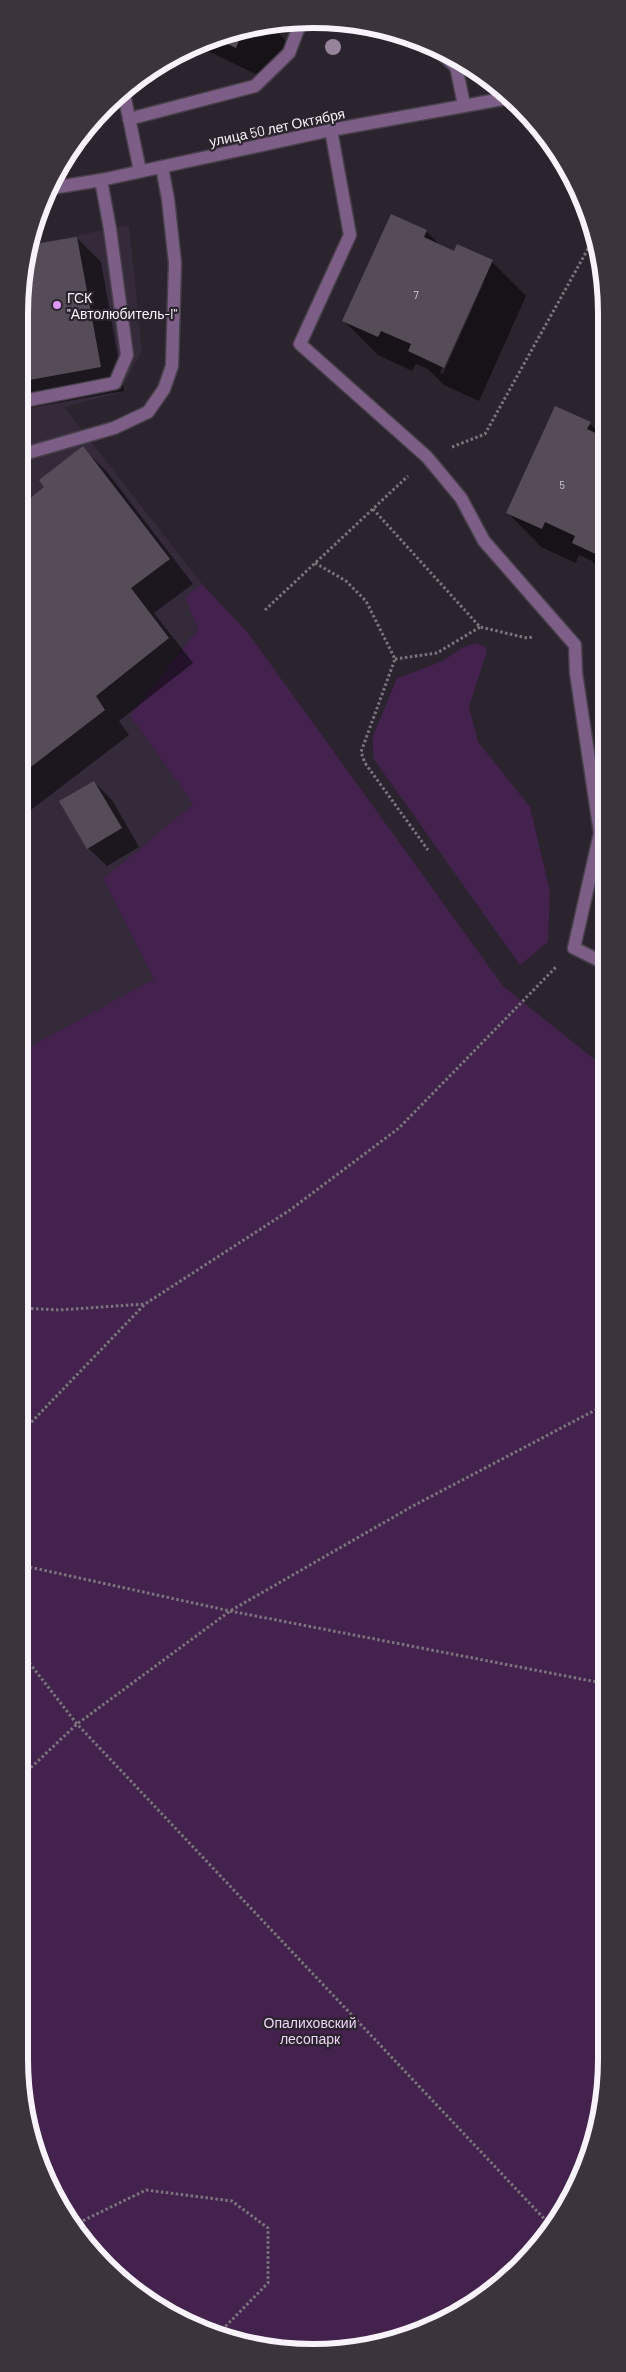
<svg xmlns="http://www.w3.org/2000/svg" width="626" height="2372" viewBox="0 0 626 2372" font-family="Barlow,sans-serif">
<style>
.built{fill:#352a3a}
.green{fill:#43224d}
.shadow{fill:#0007;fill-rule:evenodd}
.building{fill:#554c58}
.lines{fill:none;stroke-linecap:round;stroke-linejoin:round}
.lane-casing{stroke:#48404a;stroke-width:15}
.street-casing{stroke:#48404a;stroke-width:15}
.path{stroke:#7c757e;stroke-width:3;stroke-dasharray:2.5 2.5;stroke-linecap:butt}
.lane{stroke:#7c5e87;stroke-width:12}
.street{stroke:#7c5e87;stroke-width:12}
.tree{fill:#96849b}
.poi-dot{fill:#dd99f4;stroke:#2b232d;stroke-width:2}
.labels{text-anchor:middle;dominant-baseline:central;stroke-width:4.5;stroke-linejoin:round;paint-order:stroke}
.number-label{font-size:11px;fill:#cfc9d2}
.street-label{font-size:14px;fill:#f8f3fa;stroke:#2b232d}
.poi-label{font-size:14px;fill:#f8f3fa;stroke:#2b232d;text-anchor:start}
.park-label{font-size:14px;fill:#edd4f5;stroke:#2b232d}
.rim{fill:none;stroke:#f8f3fa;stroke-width:6}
</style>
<rect width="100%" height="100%" fill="#2b232d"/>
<!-- built -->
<path class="built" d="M129,225L142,351L119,393L64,407L202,584L185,597L198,629L130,716L193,804L103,879L154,979L22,1051L24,256L29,245Z"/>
<!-- green -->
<g class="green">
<path d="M202,584L248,633L503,986L603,1066L602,2116L568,2206L492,2292L407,2338L293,2353L183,2323L92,2253L41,2171L19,2059L22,1051L154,979L103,879L193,804L130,716L198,629L185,597Z"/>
<path d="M476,643L486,647V654L469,707L478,742L530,807L550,891L548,942L520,965L373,758V736L397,678L443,661L463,647Z"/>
</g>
<!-- shadow -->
<g class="shadow">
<path d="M255,24H270L288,43L270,81L208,51L203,46Z"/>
<path d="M355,24H370L378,27L365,35Z"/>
<path d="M392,216L427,232L442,247L455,253L492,262L526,296L479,401L444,385L428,369L416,364L412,371L378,355L344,321ZM482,282H484L443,374L440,373Z"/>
<path d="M77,238L101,262L124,391L24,409V256L28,247Z"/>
<path d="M590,424L604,438V574L592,561L579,555L576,563L541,547L507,512Z"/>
<path d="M83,448L107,472L193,584L154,613L193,663L119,721L129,735L23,816L24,505L46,488Z"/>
<path d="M94,782L112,800L139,847L107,866L88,848Z"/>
</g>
<!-- building -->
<g class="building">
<path d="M244,29L236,48L219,40Z"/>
<path d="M391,214L427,230L424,237L454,251L457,244L493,260L444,368L408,351L411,344L381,331L378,337L342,321Z"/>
<path d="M77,237L101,367L24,381V256L29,245Z"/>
<path d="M555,406L591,422L587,429L604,437V558L572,543L575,536L545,522L542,529L506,513Z"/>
<path d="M83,446L170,559L131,588L169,638L96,696L105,710L23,773L24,503L44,487L39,480Z"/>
<path d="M94,781L122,828L87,849L59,801Z"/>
</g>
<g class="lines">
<!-- lane casing -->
<g class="lane-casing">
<g id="lane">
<path d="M437,49L458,69"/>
<path d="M454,56L464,105"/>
<path d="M124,94L140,171"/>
<path d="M129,119L255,86L289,53L300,24"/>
<path d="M331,130L350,235L300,344L427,457L461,498L484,541L575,645L576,673L600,833L574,948L604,963"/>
<path d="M24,401L115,383L127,355L110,229L101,180"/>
<path d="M24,454L114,428L148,412L164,389L172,366L175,263L168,199L162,167"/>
</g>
</g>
<!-- street casing -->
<g class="street-casing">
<path id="street" d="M52,188L101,180L331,130L508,98"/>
</g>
<!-- path -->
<g class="path">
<path d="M452,447L485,434L594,238"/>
<path d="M373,509L480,627L527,638L533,637"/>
<path d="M315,563L346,581L366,601L395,659L361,752L365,763L428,850"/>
<path d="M265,610L408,476"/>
<path d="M395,659L437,653L480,627"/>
<path d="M21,1308L59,1310L145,1304"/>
<path d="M21,1433L145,1304L290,1210L399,1128L556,967"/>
<path d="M20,1565L230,1611L602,1683"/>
<path d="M20,1651L77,1724L551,2226"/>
<path d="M20,1778L77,1724L230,1611L411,1507L603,1406"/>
<path d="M74,2225L146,2190L232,2201L268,2228V2283L219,2333"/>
</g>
<!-- lane -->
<use href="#lane" class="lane"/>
<!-- street -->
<use href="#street" class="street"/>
</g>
<!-- trees -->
<circle class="tree" cx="333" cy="47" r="8"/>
<!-- markers -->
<circle class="poi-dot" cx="57" cy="305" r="5"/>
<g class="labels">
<!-- number labels -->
<g class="number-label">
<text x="416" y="294">7</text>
<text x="562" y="484">5</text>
</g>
<!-- street labels -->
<g class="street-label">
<text transform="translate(277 127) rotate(-12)">улица 50 лет Октября</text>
</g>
<!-- poi labels -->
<g class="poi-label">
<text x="67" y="297">ГСК<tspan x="67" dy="16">"Автолюбитель-I"</tspan></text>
</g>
<!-- park labels -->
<g class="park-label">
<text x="310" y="2022">Опалиховский<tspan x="310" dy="16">лесопарк</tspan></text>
</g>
</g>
<!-- crop -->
<path d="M0 0H626V2372H0ZM313 28H313A285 285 0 0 1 598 313V2059A285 285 0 0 1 313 2344H313A285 285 0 0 1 28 2059V313A285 285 0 0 1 313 28Z" fill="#3b343d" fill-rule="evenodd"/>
<path class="rim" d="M313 28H313A285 285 0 0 1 598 313V2059A285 285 0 0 1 313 2344H313A285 285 0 0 1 28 2059V313A285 285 0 0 1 313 28Z"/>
</svg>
